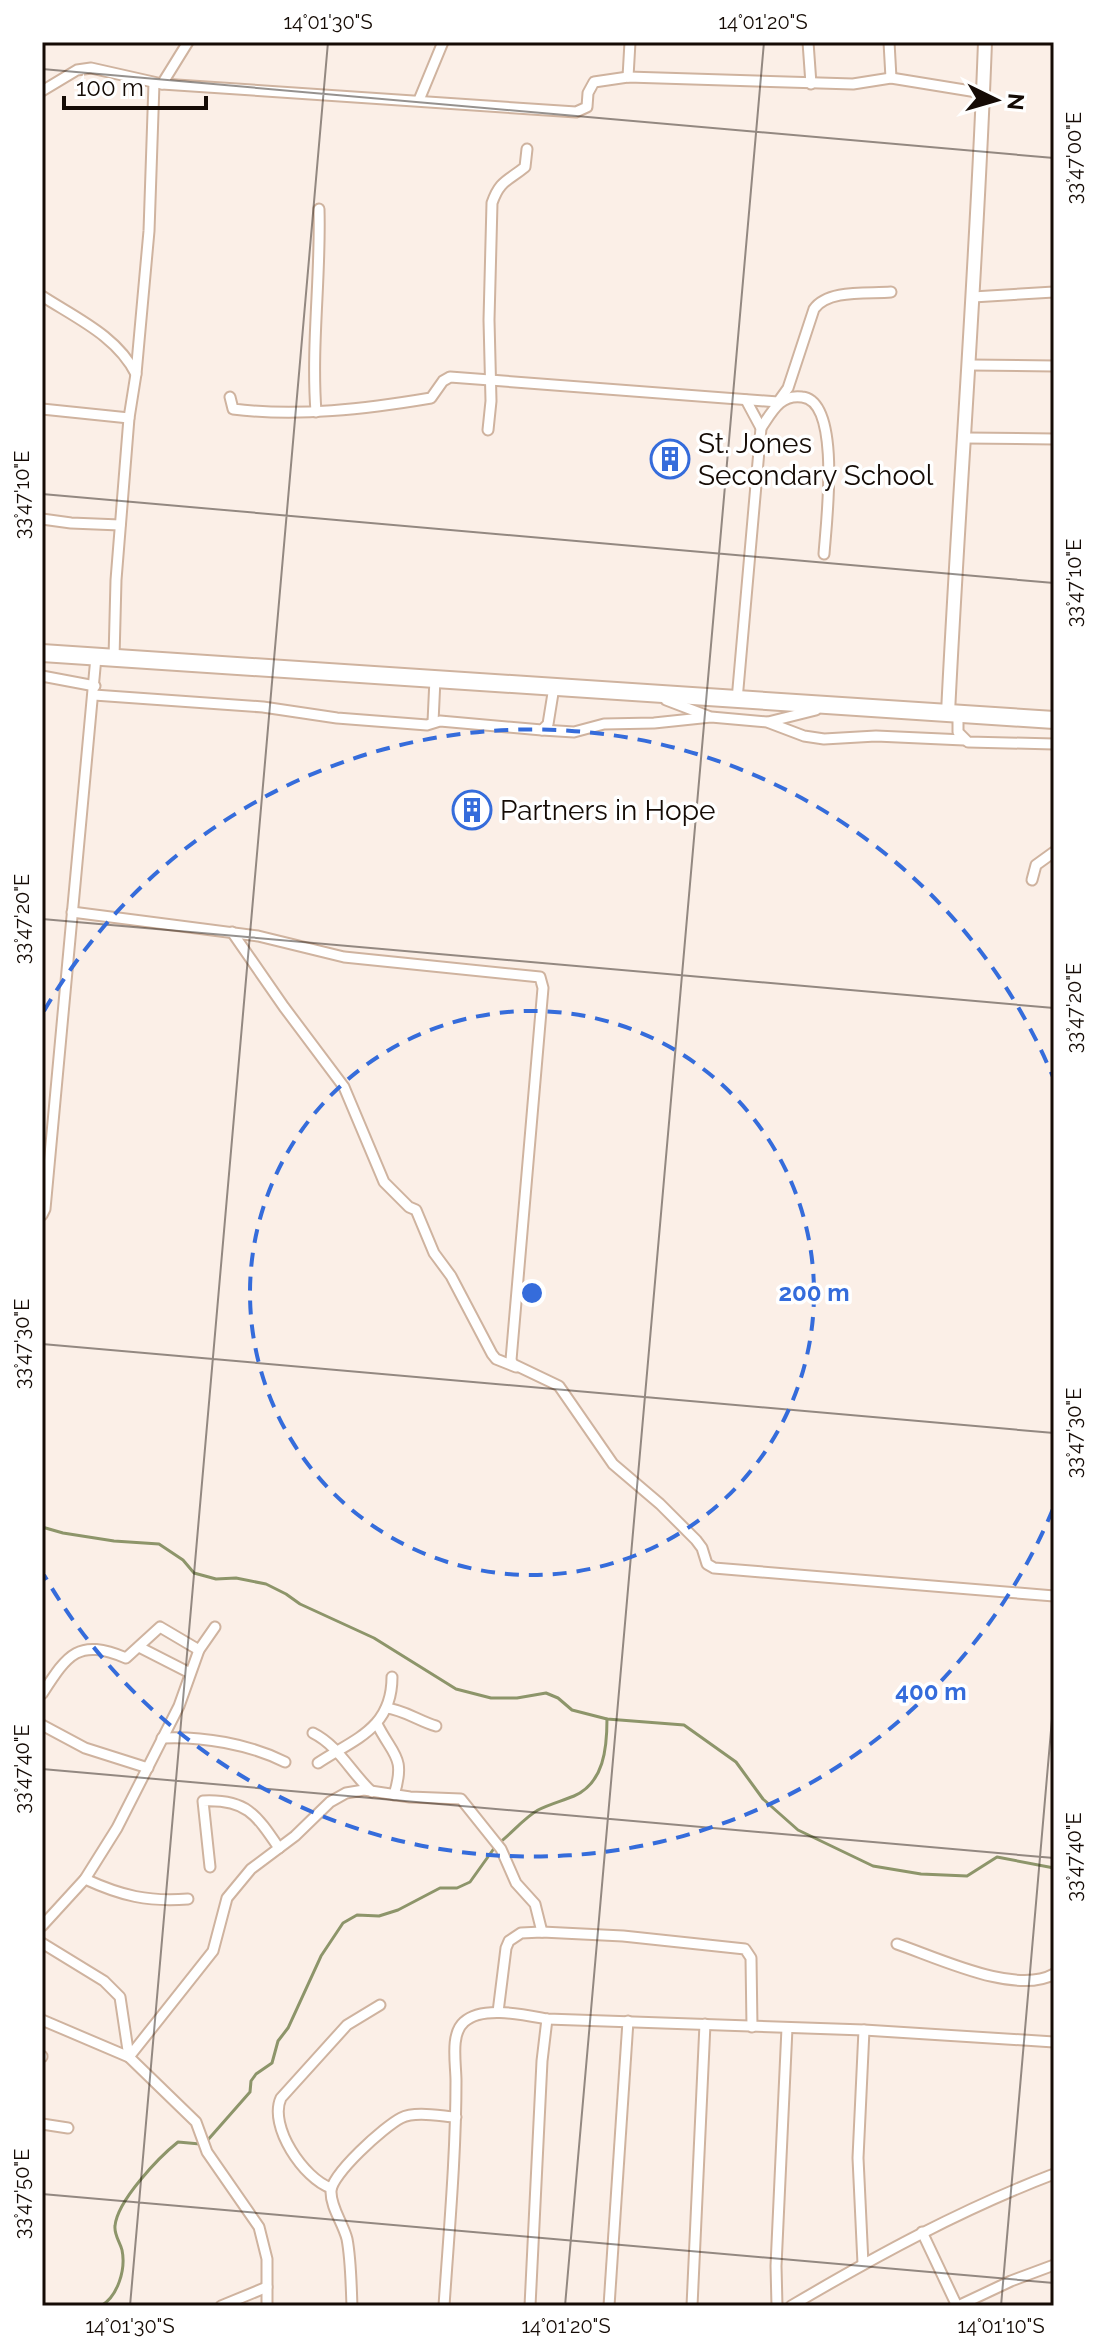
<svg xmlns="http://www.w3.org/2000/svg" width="1096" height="2348" viewBox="0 0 1096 2348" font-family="Raleway,sans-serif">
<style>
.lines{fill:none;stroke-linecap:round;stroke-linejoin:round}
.stream{stroke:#8d956a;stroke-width:3}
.street-casing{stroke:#cfb39f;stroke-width:13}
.secondary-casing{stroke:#cfb39f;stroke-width:16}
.highway-casing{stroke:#cfb39f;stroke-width:20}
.street{stroke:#fff;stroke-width:9}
.secondary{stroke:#fff;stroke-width:12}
.highway{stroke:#fff;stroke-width:16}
.ticks{fill:none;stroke:#150b05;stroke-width:2;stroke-opacity:0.45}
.ring{fill:none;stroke:#356cdb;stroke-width:4;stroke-dasharray:14 10}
.labels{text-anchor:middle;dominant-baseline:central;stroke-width:7;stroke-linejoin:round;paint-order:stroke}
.poi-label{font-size:28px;fill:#150b05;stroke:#fff;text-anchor:start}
.centre{fill:#356cdb;stroke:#fff;stroke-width:4}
.ring-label{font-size:24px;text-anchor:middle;font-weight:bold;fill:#356cdb;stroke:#fff;stroke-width:7;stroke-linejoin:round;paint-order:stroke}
.neatline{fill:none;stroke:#150b05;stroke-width:3}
.ticks-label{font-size:20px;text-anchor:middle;fill:#150b05}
</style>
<rect width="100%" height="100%" fill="#fbefe7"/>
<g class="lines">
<!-- stream -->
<g class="stream">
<path d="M42,1527L63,1533L114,1541L159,1544L183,1560L194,1573L216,1579L236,1578L266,1584L286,1594L300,1604L374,1638L456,1689L491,1698H517L546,1693L558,1698L572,1710L607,1719L684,1725L736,1762L763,1799L798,1830L873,1866L921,1874L967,1876L997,1857L1054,1868"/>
<path d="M499,1843C512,1833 524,1818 538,1810C550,1804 562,1801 574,1796C604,1783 607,1748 607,1719"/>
<path d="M206,2142L250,2092L251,2081L256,2074L272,2063L278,2041L288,2028L321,1956L343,1923L357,1915L379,1916L398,1910L440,1888H457L470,1882L495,1847"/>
<path d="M101,2306C118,2296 126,2269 122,2250C120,2242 114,2235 115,2226C117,2201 159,2157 178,2142L200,2144"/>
</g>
<!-- street casing -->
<g class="street-casing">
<g id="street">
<path d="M808,42L811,84"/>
<path d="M889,42L891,78"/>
<path d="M628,77L630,42"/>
<path d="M162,84L188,42"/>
<path d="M42,91L77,70L91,68L162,84L576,112L587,107L588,93L594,82L628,77L853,84L891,78L983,93"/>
<path d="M419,100L443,42"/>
<path d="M42,296C76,318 117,336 136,374"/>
<path d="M973,297L1054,292"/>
<path d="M970,365L1054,366"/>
<path d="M230,397L233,409C298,417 366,409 431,398L443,381L450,377L778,402L788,388L814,309C828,289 868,294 891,292"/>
<path d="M42,409L129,418"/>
<path d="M316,412C311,344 321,276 319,209"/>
<path d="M761,428C772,412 780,394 802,397C842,401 826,524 824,554"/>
<path d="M488,430L491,401L489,320L492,203C500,180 508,181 525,167L527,149"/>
<path d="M966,438L1054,439"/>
<path d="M42,519L71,523L120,525"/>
<path d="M114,658L116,580L129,418L136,374L149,231L154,83"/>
<path d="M42,676L95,686"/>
<path d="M94,695L263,707L337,718L427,725L440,721L542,730L548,724L554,687"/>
<path d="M666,700L708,716"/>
<path d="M737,700L761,428L746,400"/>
<path d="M958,714V732L968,742L1054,744"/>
<path d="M433,722L435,679"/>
<path d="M768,722L816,710"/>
<path d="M542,730L574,732L604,724L654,723L711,717L767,722L804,736L824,739L876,736L964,740"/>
<path d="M1032,880L1036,865L1054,852"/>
<path d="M72,912L258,936L344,957L540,977L543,988L511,1360L513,1364L559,1386L613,1464L660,1504L696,1540L702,1548L707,1564L714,1568L1054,1596"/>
<path d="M232,932L284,1007L344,1087L384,1182L409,1207L416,1210L434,1253L451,1276L492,1354L496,1359L516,1367"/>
<path d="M42,1215L45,1209L96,657"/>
<path d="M139,1647L190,1673"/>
<path d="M42,1694C68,1654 78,1638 126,1658L160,1627L199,1650"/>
<path d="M386,1708C402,1709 419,1721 436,1726"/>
<path d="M377,1724C393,1756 406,1756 394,1795"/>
<path d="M42,1725L85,1748L148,1768"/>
<path d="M313,1733C339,1746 351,1773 372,1792"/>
<path d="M162,1738C202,1736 249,1744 285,1762"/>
<path d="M318,1763C354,1739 392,1729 392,1677"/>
<path d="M210,1867L203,1801C246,1799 256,1814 279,1848"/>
<path d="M85,1879C122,1896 148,1902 188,1899"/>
<path d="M42,1926L85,1879L117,1828L179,1706L199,1650L215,1627"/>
<path d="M42,1943L104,1981L120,1997L129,2057L196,2122L207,2152L259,2227L267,2259V2306"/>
<path d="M897,1944C936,1957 1016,1996 1054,1974"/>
<path d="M498,2012L506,1948L509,1941L521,1933L542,1932L623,1936L745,1949L751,1958L752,2027"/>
<path d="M42,2020L129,2057L213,1951L227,1898L251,1869L295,1836L330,1802L346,1793L364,1790L410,1797L461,1799L501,1849L516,1883L535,1904L542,1932"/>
<path d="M42,2056V2057"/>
<path d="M42,2124L68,2128"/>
<path d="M331,2188C304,2179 268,2126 281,2098L347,2025L380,2005"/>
<path d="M922,2232L957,2306"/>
<path d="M863,2264L858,2158L864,2030"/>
<path d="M221,2306L267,2287"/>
<path d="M352,2306C351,2284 351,2260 347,2239C343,2223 331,2208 331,2192C330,2175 385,2126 401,2118C415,2111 440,2116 456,2117"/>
<path d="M444,2306C449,2231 456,2156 456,2081C456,2064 450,2034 464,2022C482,2005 525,2015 547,2019L864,2030L1054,2042"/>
<path d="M530,2306L542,2061L547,2019"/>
<path d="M609,2306L628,2021"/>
<path d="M692,2306L705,2024"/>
<path d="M777,2306L776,2266L787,2028"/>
<path d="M791,2306C876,2256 962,2209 1054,2174"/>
<path d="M958,2306L1011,2281L1054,2265"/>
</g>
</g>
<!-- secondary casing -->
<g class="secondary-casing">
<path id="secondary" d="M948,713C959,489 977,266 985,42"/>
</g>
<!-- highway casing -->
<g class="highway-casing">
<path id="highway" d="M42,653L1054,720"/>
</g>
<!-- street -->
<use href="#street" class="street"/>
<!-- secondary -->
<use href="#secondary" class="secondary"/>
<!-- highway -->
<use href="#highway" class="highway"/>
</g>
<!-- ticks -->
<path class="ticks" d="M42,69L1054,158M42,494L1054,583M42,919L1054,1008M42,1344L1054,1433M42,1769L1054,1858M42,2194L1054,2283M130,2306L328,42M565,2306L764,42M1001,2306L1054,1696"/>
<!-- distance rings -->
<g class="ring">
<circle cx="532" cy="1293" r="282"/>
<path d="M1053 1509A564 564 0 0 1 44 1575M44 1011A564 564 0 0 1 1053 1077"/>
</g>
<!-- icons -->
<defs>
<g id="building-ring" transform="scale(2)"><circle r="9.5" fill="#fff" stroke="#356cdb" stroke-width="1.5"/><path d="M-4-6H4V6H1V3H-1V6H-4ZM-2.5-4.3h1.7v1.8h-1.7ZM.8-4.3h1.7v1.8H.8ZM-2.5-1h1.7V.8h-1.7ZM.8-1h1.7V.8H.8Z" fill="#356cdb"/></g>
</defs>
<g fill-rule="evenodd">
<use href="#building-ring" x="670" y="459"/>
<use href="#building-ring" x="472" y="810"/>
</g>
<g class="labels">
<!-- poi labels -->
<g class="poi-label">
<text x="698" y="443">St. Jones<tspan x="698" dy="32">Secondary School</tspan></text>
<text x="500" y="810">Partners in Hope</text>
</g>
</g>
<circle cx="532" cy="1293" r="12" class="centre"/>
<g class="ring-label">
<text x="814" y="1301">200 m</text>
<text x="931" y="1700">400 m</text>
</g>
<!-- border -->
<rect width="1096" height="2348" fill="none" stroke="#ffffff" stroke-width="88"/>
<!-- north arrow -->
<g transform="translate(996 100) rotate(95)" stroke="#ffffff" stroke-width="6" paint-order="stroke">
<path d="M0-6L14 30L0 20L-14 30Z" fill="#150b05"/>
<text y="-12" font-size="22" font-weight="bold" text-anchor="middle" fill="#150b05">N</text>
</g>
<!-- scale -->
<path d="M64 96v12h142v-12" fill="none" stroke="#150b05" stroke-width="4"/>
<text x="76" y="96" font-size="24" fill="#150b05" stroke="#ffffff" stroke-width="6" paint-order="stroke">100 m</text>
<rect x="44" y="44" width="1008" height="2260" class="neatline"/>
<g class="ticks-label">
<text x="328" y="29">14°01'30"S</text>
<text x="763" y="29">14°01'20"S</text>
<text transform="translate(1074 158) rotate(-90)" y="7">33°47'00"E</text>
<text transform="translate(22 495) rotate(-90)" y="7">33°47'10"E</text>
<text transform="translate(1074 583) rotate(-90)" y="7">33°47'10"E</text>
<text transform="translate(22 919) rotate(-90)" y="7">33°47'20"E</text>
<text transform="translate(1074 1008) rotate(-90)" y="7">33°47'20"E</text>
<text transform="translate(22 1344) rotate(-90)" y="7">33°47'30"E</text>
<text transform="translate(1074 1433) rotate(-90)" y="7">33°47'30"E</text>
<text transform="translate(22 1769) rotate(-90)" y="7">33°47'40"E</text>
<text transform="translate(1074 1857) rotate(-90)" y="7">33°47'40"E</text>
<text transform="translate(22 2194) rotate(-90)" y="7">33°47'50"E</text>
<text x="130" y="2333">14°01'30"S</text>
<text x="566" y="2333">14°01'20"S</text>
<text x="1001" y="2333">14°01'10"S</text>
</g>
</svg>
